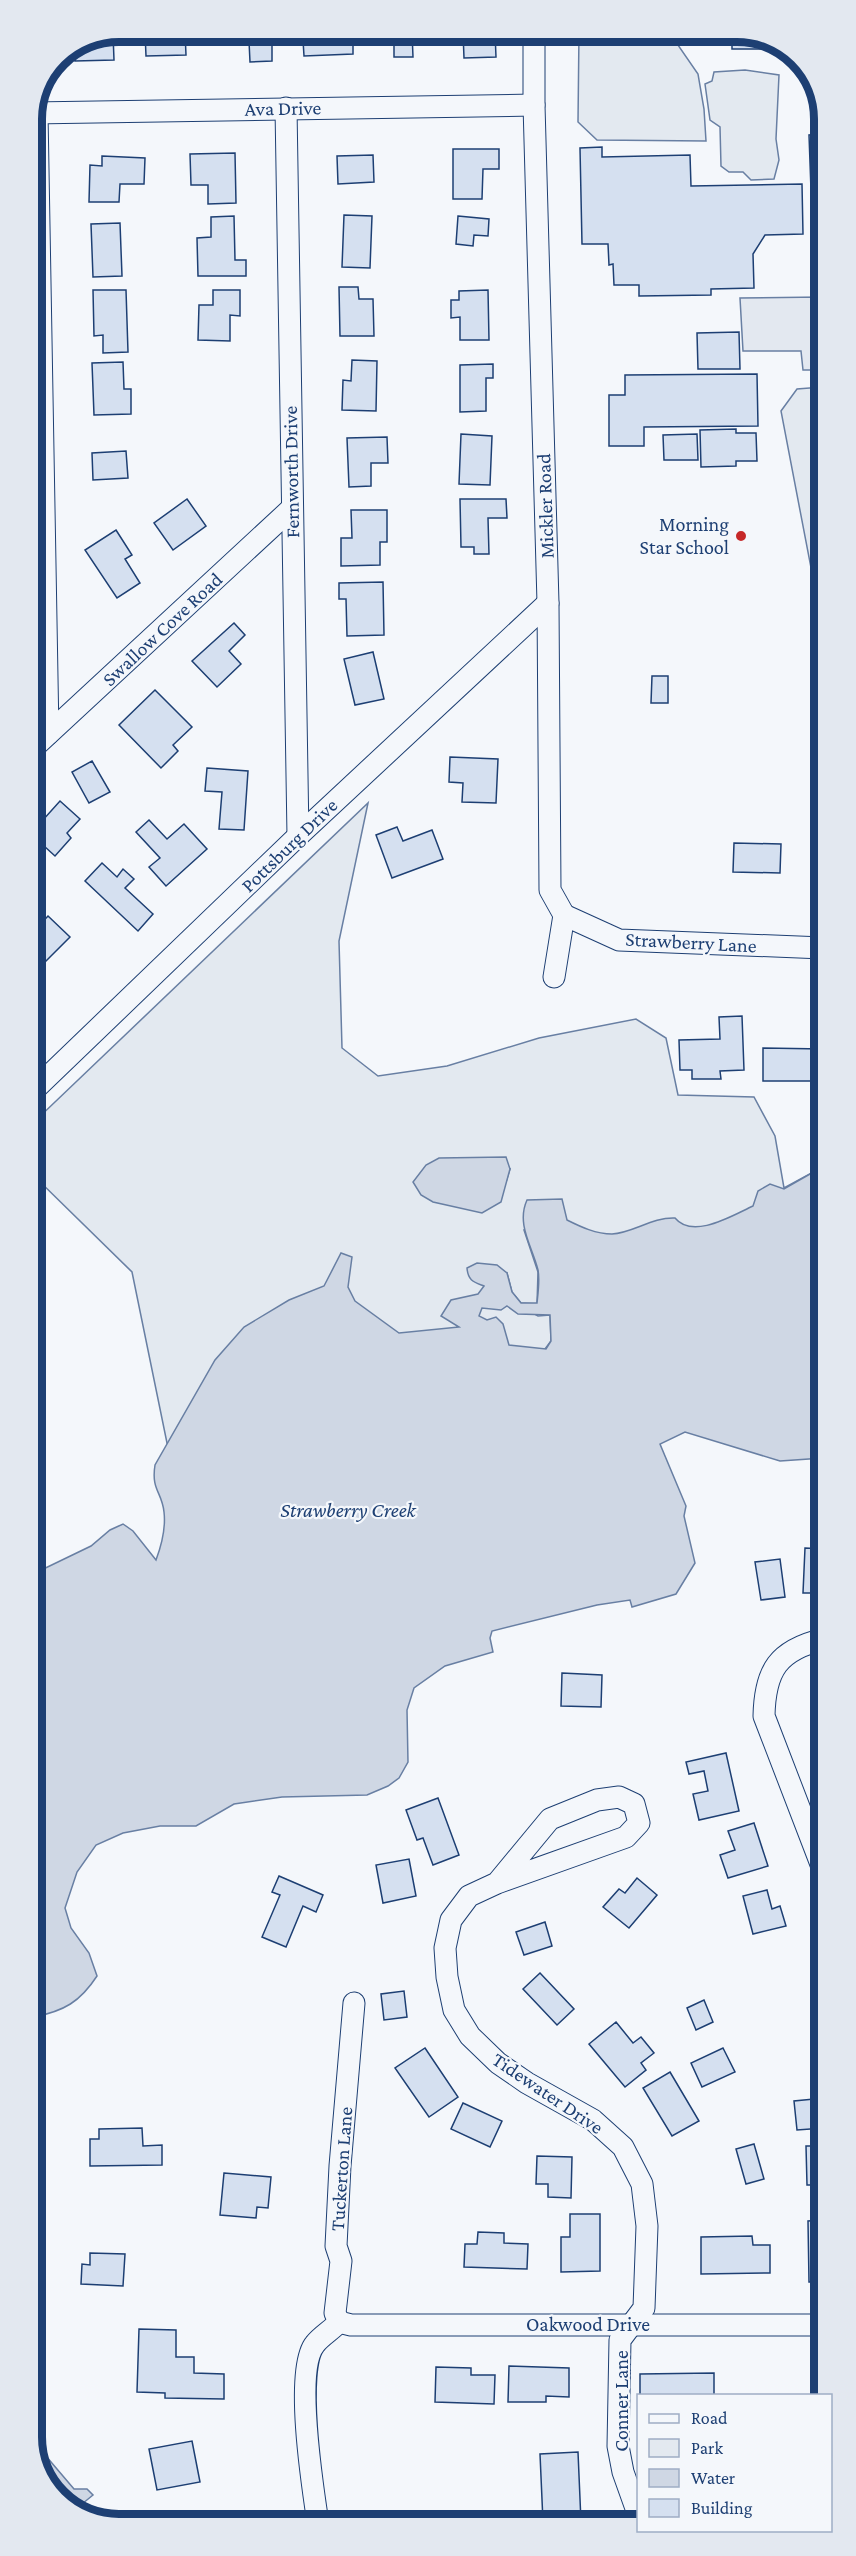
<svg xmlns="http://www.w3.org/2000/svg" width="856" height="2556" viewBox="0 0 856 2556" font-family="'Crimson Pro',serif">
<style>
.green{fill:#e3e9f0;stroke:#687fa3;stroke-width:1.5;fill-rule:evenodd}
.parking{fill:#e3e8f0;stroke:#687fa3;stroke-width:1.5}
.water{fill:#cfd7e4;stroke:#687fa3;stroke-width:1.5;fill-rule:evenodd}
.building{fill:#d5e0f0;stroke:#1d3f73;stroke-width:1.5}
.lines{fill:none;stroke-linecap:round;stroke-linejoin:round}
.minor-casing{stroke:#1d3f73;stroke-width:23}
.minor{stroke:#f4f7fb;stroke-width:21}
.poi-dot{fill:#c62828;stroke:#f4f7fb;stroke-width:2}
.labels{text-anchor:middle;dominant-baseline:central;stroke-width:4.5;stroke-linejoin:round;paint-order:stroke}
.street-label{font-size:20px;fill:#1d3f73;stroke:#f4f7fb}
.poi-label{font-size:20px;fill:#1d3f73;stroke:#f4f7fb;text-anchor:end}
.water-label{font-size:21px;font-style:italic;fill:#1d3f73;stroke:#f4f7fb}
.rim{fill:none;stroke:#1d3f73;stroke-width:8}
</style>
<rect width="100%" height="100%" fill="#f4f7fb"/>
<!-- green -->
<g class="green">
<path d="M579,32H659L678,45L698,74L704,109L706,141L597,140L578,122Z"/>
<path d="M745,70L779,75L776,139L779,160L774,179L751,180L743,172H729L721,166L720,127L710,120L705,84L712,81L714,72Z"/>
<path d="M822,387V572L812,573L781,411L797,389Z"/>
<path d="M368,803L339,941L342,1048L378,1076L447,1066L539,1038L636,1019L666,1038L678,1095L754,1097L775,1136L784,1188L817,1170H823L759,1204L714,1241L524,1230L538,1272L537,1304L521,1303L512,1292L507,1273L484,1286L538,1316L550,1315L551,1341L545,1349L167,1443L132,1272L33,1175V1123ZM510,1169L506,1182L421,1195Z"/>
</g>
<!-- parking -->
<path class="parking" d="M822,297V370H803L801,351H743L740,298Z"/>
<!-- water -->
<g class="water">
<path d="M506,1157L510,1169L501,1202L482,1213L433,1202L421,1195L413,1182L426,1165L439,1158Z"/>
<path d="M817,1170H823V1458L780,1461L685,1432L660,1444L686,1506L684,1516L695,1563L676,1594L632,1607L630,1600L597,1605L492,1631L490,1638L493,1652L445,1666L414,1688L407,1710L408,1762L399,1778L388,1786L367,1795L282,1797L234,1804L196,1826H160L123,1833L96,1845L77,1872L65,1908L71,1928L89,1953L97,1976C80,2002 64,2011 34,2017L33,1574L91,1546L110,1530L123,1524L133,1531L156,1560C162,1544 166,1529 164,1512C162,1492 151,1490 155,1465L215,1360L244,1327L289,1300L324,1286L341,1253L352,1257L348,1287L355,1301L399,1333L459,1327L441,1316L451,1300L478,1294L484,1286C474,1282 468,1281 467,1268L477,1263L497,1265L507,1273L512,1292L521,1303H537C538,1293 540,1280 538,1270C532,1246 516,1224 527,1200L562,1199L567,1220C581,1227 596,1234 612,1234C633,1233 652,1217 675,1218C693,1240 733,1215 753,1206L758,1191L770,1184L784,1189ZM507,1306L518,1314L550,1315L551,1341L546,1349L509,1345L503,1324L496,1317L487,1320L479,1316L482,1308L501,1310Z"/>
<path d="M34,2442L74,2489H87L93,2495L82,2504L92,2516L62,2503L34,2459Z"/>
</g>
<!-- building -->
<g class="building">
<path d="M145,32H185L186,55L146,56Z"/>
<path d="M214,32H261L262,41H272V61L250,62L249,41L215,42Z"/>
<path d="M311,32H339V39H353V54L304,56L303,40H311Z"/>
<path d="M375,32H412L413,57H394V38H375Z"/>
<path d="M463,32H495L496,57L464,58Z"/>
<path d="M732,32H743L784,49H732Z"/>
<path d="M113,34L114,60L75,61V50Z"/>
<path d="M822,134V190H811L809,135Z"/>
<path d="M602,147V157L690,155L691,186L802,184L803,234L765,235L753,254L754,288L711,289V295L639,296V285H614L613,264L609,265L608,244H582L580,148Z"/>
<path d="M453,149H499V169H483L482,199H453Z"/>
<path d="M235,153L236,203L208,204V185H191L190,154Z"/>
<path d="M373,155L374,182L338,184L337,156Z"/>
<path d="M102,156L145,158L144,184H120L119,202H89L90,165L102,166Z"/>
<path d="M344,215L372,216L370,268L342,267Z"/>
<path d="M234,216L235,260H246V276H198L197,238L211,237V217Z"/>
<path d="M458,216L489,219L488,236L474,235L473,246L456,244Z"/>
<path d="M120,223L122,276L93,277L91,224Z"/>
<path d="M339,287H358L359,299H373L374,336H340Z"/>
<path d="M93,290H126L128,352L103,353V335L94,336Z"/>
<path d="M213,290H240V316L230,315V341L198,340L199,305H213Z"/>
<path d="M488,290L489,340H460V317L451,318V300H459V291Z"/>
<path d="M739,332L740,369H698L697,333Z"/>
<path d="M352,360L377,361L376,411L342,410L343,380L351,381Z"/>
<path d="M123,362L124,389H131V414L94,415L92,363Z"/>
<path d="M493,364V378H486V411L460,412V365Z"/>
<path d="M757,374L758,426L644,427V446H609V395H625V375Z"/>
<path d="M736,429V433H756L757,461H736V466L701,467L700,430Z"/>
<path d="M461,434L492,436L490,485L459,484Z"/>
<path d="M697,434L698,460H664L663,435Z"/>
<path d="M387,437L388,463H371V486L349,487L347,438Z"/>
<path d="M126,451L128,478L93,480L92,453Z"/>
<path d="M187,499L206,526L173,550L154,523Z"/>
<path d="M460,499H506L507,518H488L489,554H474V547H461Z"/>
<path d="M351,510H387V542H380V565L341,566V538H352Z"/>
<path d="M116,530L132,555L125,559L140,583L117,598L85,550Z"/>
<path d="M383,582L384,635L347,636L346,599H339V583Z"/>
<path d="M234,623L245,635L229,651L241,664L217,687L192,661Z"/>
<path d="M373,652L384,699L355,705L344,659Z"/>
<path d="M652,676H668V703H651Z"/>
<path d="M155,690L192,727L173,745L178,751L161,768L119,725Z"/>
<path d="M450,757L498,759L496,803L462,802L463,783L449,782Z"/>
<path d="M92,761L110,792L89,803L72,772Z"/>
<path d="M207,768L248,771L244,830L219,829L222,792L205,791Z"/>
<path d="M60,801L80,819L67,833L71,838L55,856L33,836V831Z"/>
<path d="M149,820L167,839L184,824L207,849L166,886L149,867L160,858L136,832Z"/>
<path d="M397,827L403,841L432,830L443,859L392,878L376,835Z"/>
<path d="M734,843L781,844L780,873L733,872Z"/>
<path d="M102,863L117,877L123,869L134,879L125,888L153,914L138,931L85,881Z"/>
<path d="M48,916L70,937L42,965L33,956V932Z"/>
<path d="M742,1016L744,1070L720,1071L721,1079H692V1070H680L679,1040L720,1039L719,1017Z"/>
<path d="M763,1048L823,1049V1081H763Z"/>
<path d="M33,1435L42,1449L33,1455Z"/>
<path d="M805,1548L823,1549V1593H803Z"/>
<path d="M780,1559L785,1597L761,1600L755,1562Z"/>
<path d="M562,1673L602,1675L601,1707L561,1706Z"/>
<path d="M726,1753L739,1811L699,1820L693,1794L708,1791L704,1771L689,1774L686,1762Z"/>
<path d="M438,1798L459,1855L433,1865L423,1838L417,1840L406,1810Z"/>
<path d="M754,1823L768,1866L728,1878L720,1855L735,1850L728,1831Z"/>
<path d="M409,1859L416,1896L383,1903L376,1865Z"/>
<path d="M279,1876L323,1895L316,1912L303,1906L286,1947L262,1937L280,1895L272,1892Z"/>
<path d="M637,1878L657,1895L629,1928L603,1907L619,1889L625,1893Z"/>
<path d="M767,1890L772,1909L780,1906L786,1926L753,1934L743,1896Z"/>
<path d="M545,1922L552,1946L524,1955L516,1932Z"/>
<path d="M540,1973L574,2009L557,2025L523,1989Z"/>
<path d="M404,1991L407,2017L384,2020L381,1994Z"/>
<path d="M704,2000L713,2022L696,2030L687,2008Z"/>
<path d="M616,2022L633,2043L641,2037L654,2053L641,2063L646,2070L625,2087L589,2044Z"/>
<path d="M425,2048L458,2097L429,2117L395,2068Z"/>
<path d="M723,2048L735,2072L702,2087L691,2063Z"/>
<path d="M670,2072L699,2121L672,2136L643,2088Z"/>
<path d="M824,2098V2128L797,2130L794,2101Z"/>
<path d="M463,2103L502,2121L490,2147L451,2129Z"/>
<path d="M142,2128L143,2146L162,2145V2165L90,2166V2139H99V2129Z"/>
<path d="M754,2144L764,2179L746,2184L736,2149Z"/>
<path d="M806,2146H824V2198H816V2185H807Z"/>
<path d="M537,2156L572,2157L571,2198L548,2197V2184H536Z"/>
<path d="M224,2173L271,2177L268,2208L257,2207L256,2218L220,2215Z"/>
<path d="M570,2214H600V2271L561,2272V2237H570Z"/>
<path d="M824,2220V2282H809L808,2221Z"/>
<path d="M478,2232L504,2233V2243L528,2244L527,2269L464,2267L465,2244H477Z"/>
<path d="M752,2236L753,2245H770V2273L701,2274V2237Z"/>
<path d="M90,2253L125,2254L123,2286L81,2284L82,2264L90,2265Z"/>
<path d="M139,2329L176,2330V2357H194V2373L224,2374V2399L165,2398V2393L137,2392Z"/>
<path d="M509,2366L569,2368V2397L546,2396V2402H508Z"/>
<path d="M436,2367L471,2368V2375H495L494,2404L435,2402Z"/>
<path d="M714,2373V2396H640V2374Z"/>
<path d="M192,2441L200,2482L157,2490L149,2449Z"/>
<path d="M578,2452L581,2522H543L540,2454Z"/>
</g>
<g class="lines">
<!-- minor casing -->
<g class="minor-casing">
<g id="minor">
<path d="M534,32V105L548,603L550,890L564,915L554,977"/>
<path d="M286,108L298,836"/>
<path d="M32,113L534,105"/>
<path d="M37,113L48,734"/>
<path d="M32,749L291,509"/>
<path d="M564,915L619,940L823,948"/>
<path d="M33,1091L298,836L548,603"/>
<path d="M824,1639C778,1650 765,1670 764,1716L824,1872"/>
<path d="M497,1883L550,1819L597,1800L619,1797L634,1804L639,1823L626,1837L497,1883L469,1896L451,1920L445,1948L447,1977L454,2010L470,2036L498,2063L527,2083L593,2120L623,2147L642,2184L647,2226L644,2308L620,2340L618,2446L623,2472L638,2514"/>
<path d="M354,2003L340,2166L336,2246L341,2261L335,2313L339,2322L351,2325H824"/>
<path d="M318,2523C313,2490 294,2369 315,2344C321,2336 332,2330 339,2322"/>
</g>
</g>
<!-- minor -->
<use href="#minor" class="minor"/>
</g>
<!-- markers -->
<circle class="poi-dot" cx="741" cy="536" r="6"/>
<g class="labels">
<!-- street labels -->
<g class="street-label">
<text transform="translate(283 108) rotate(-1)">Ava Drive</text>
<text transform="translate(291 472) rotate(-91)">Fernworth Drive</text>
<text transform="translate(545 506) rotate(-92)">Mickler Road</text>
<text transform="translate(162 629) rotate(-43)">Swallow Cove Road</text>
<text transform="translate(289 845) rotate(-44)">Pottsburg Drive</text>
<text transform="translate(691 942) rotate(3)">Strawberry Lane</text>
<text transform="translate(548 2093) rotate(34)">Tidewater Drive</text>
<text transform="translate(341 2169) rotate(-86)">Tuckerton Lane</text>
<text x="588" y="2324">Oakwood Drive</text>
<text transform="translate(621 2401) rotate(-90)">Conner Lane</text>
</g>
<!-- poi labels -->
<g class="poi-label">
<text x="729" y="524">Morning<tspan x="729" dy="23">Star School</tspan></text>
</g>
<!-- water labels -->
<g class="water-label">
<text x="348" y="1510">Strawberry Creek</text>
</g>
</g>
<!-- crop -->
<path d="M0 0H856V2556H0ZM119 42H737A77 77 0 0 1 814 119V2437A77 77 0 0 1 737 2514H119A77 77 0 0 1 42 2437V119A77 77 0 0 1 119 42Z" fill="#e3e8f0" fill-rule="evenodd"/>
<path class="rim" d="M119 42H737A77 77 0 0 1 814 119V2437A77 77 0 0 1 737 2514H119A77 77 0 0 1 42 2437V119A77 77 0 0 1 119 42Z"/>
<!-- legend -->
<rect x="637" y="2394" width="195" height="138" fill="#f4f7fb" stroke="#9eadc5" stroke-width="1.5"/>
<rect x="649" y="2414" width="30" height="9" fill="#f4f7fb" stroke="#9eadc5" stroke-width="1.5"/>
<text x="691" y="2424" font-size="18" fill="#1d3f73">Road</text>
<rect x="649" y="2439" width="30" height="18" fill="#e3e9f0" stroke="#9eadc5" stroke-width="1.5"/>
<text x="691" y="2454" font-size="18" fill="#1d3f73">Park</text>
<rect x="649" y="2469" width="30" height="18" fill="#cfd7e4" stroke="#9eadc5" stroke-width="1.5"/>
<text x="691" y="2484" font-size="18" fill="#1d3f73">Water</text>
<rect x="649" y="2499" width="30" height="18" fill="#d5e0f0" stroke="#9eadc5" stroke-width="1.5"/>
<text x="691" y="2514" font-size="18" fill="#1d3f73">Building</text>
</svg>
